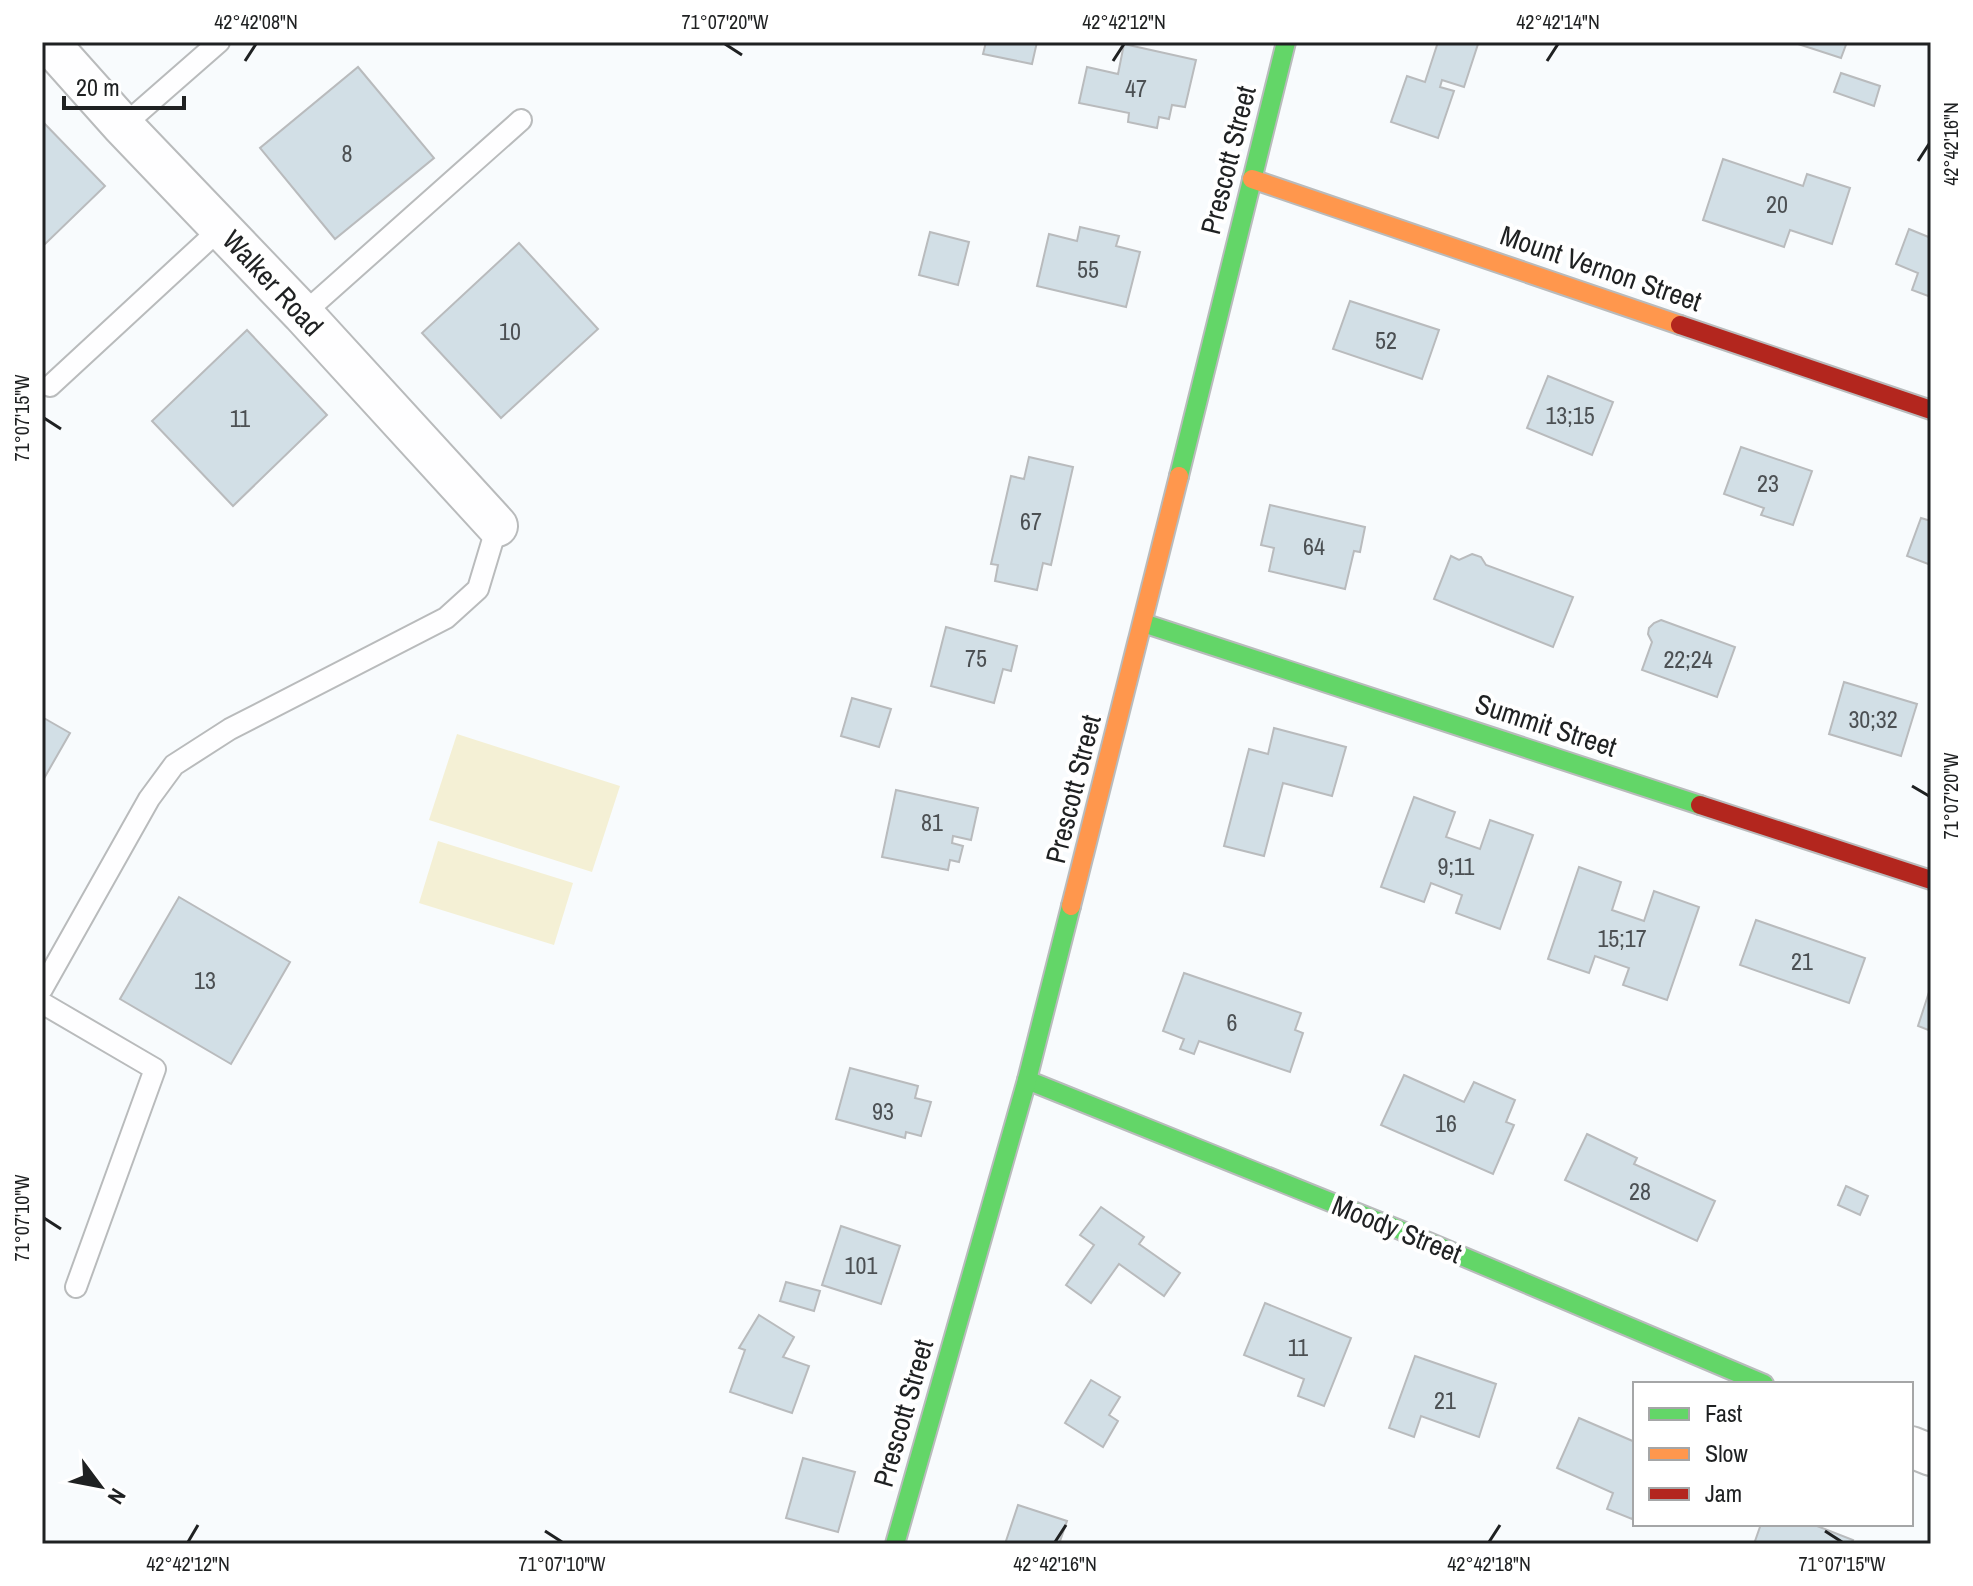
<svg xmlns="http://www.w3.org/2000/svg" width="1973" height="1586" viewBox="0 0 1973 1586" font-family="'Archivo Narrow',sans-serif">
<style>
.green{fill:#f4f0d5}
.building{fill:#d2dfe6;stroke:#b9bbbd;stroke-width:2}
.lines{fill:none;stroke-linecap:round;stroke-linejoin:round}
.lane-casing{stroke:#b9bbbc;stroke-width:24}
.street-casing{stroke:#b9bbbc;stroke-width:44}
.fast-casing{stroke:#b9bbbc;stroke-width:22}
.slow-casing{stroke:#b9bbbc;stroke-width:22}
.jam-casing{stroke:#b9bbbc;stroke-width:22}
.lane{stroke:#fefeff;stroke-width:20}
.street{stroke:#fefeff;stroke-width:40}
.fast{stroke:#63d668;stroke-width:18}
.slow{stroke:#ff974d;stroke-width:18}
.jam{stroke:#b3261e;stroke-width:18}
.ticks{fill:none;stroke:#1f2122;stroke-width:3}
.labels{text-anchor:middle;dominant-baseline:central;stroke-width:8;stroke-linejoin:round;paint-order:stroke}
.number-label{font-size:24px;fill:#4c5053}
.street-label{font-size:28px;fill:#1f2122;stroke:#fff}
.neatline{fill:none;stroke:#1f2122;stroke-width:3}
.ticks-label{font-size:20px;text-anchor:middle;fill:#1f2122}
</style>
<rect width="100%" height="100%" fill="#f8fbfd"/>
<!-- green -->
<g class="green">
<path d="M457,734L620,786L592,872L429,820Z"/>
<path d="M438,841L573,883L554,945L419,903Z"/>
</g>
<!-- building -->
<g class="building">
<path d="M986,42H1037L1032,64L983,54Z"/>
<path d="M1438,42H1473L1478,44L1464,87L1442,80L1440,87L1454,91L1438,138L1391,122L1407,76L1425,82Z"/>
<path d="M1792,42H1847L1841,58Z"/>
<path d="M1124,44L1196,60L1185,107L1172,105L1169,119L1159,117L1157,128L1128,122L1129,113L1079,103L1087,67L1118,74Z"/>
<path d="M358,67L434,158L335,239L260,148Z"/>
<path d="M1841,73L1880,86L1874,106L1834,92Z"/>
<path d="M42,121L105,186L42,247Z"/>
<path d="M1723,159L1803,186L1807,174L1850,188L1832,244L1790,230L1784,247L1703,220Z"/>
<path d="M1080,227L1119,236L1116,246L1140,252L1126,307L1037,286L1049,234L1077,241Z"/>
<path d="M1909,229L1931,238V297L1912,290L1918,273L1896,264Z"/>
<path d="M930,232L969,242L958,285L919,275Z"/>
<path d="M519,243L598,329L501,418L422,333Z"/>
<path d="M1350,301L1439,330L1422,379L1333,349Z"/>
<path d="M247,330L327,415L233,506L152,421Z"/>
<path d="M1548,376L1613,402L1592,455L1527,428Z"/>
<path d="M1741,447L1812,471L1793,525L1761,515L1764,508L1724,494Z"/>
<path d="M1029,457L1073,467L1051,565L1043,563L1037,590L995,581L998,565L991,564L1011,476L1024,479Z"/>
<path d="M1270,505L1365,527L1360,552L1354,551L1345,589L1269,571L1274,548L1261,545Z"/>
<path d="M1921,518L1931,521V565L1907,556Z"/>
<path d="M1472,554L1481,557L1486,565L1573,597L1553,647L1434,599L1451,556L1459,560Z"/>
<path d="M1661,620L1735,647L1717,697L1642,670L1652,642L1648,634L1649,628L1654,623Z"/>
<path d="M946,627L1017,646L1011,671L1003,669L994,703L931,686Z"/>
<path d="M1844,682L1917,704L1901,756L1829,734Z"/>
<path d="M852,698L891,709L879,747L841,736Z"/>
<path d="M42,717L70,733L42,782Z"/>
<path d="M1274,728L1346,747L1332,796L1283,783L1264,856L1224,846L1249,749L1268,754Z"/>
<path d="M896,790L978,808L971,840L953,836L952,843L963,846L959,862L950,860L948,870L882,857Z"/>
<path d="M1414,797L1455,812L1446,837L1480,849L1490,820L1533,835L1500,929L1456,913L1462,895L1431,883L1424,902L1381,887Z"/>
<path d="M1579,867L1621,882L1612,910L1644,921L1654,891L1699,907L1667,1000L1623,985L1629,968L1595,956L1589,973L1548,959Z"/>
<path d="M179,897L290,962L231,1064L120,999Z"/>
<path d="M1756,920L1865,958L1849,1003L1740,965Z"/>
<path d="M1184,973L1301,1013L1295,1030L1303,1033L1290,1072L1199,1041L1194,1054L1180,1049L1184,1039L1163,1031Z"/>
<path d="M1931,986V1031L1918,1026Z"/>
<path d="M850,1068L918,1086L915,1098L931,1102L921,1136L906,1132L905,1138L836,1119Z"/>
<path d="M1404,1075L1464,1102L1474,1082L1515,1100L1506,1122L1514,1125L1493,1174L1381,1125Z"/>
<path d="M1587,1134L1637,1158L1634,1164L1715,1201L1697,1241L1565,1180Z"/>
<path d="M1846,1186L1868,1196L1860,1215L1838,1205Z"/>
<path d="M1101,1207L1144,1237L1139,1244L1180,1273L1164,1296L1119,1264L1091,1303L1066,1285L1094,1245L1080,1235Z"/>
<path d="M841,1226L900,1246L881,1304L822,1285Z"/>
<path d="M786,1282L820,1291L814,1311L780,1301Z"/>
<path d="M1265,1303L1351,1338L1324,1406L1298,1396L1304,1379L1244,1355Z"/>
<path d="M759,1315L794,1337L783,1357L809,1366L792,1413L730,1392L745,1350L739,1348Z"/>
<path d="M1415,1356L1496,1384L1479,1437L1421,1416L1414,1437L1389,1428Z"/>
<path d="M1091,1380L1120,1397L1109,1415L1118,1421L1103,1447L1065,1423Z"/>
<path d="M1579,1418L1635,1442V1513L1632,1519L1607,1509L1613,1493L1557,1468Z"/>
<path d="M803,1458L855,1472L838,1532L786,1518Z"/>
<path d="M1018,1505L1067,1521L1059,1544H1005Z"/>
<path d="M1761,1524H1812L1853,1540L1851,1544H1754Z"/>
</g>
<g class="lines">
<!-- lane casing -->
<g class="lane-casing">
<g id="lane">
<path d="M123,126L219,42"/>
<path d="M303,314L521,120"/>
<path d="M50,386L221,228"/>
<path d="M42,989L149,799L174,765L230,729L446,618L478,589L497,526"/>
<path d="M42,1003L155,1069L76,1287"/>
</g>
</g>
<!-- street casing -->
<g class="street-casing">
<g id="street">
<path d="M48,42L123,126L303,314L497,526"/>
<path d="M1911,1447L1931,1455"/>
</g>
</g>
<!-- fast casing -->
<g class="fast-casing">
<g id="fast">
<path d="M1179,476L1286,42"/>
<path d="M1143,623L1700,805"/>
<path d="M1027,1080L1400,1230L1764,1384"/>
<path d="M895,1544L1027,1080L1071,906"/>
</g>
</g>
<!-- slow casing -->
<g class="slow-casing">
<g id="slow">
<path d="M1252,179L1680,325"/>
<path d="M1071,906L1179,476"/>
</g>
</g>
<!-- jam casing -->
<g class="jam-casing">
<g id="jam">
<path d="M1680,325L1931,410"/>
<path d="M1700,805L1931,880"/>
</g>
</g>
<!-- lane -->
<use href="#lane" class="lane"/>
<!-- street -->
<use href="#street" class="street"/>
<!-- fast -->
<use href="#fast" class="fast"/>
<!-- slow -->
<use href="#slow" class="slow"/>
<!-- jam -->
<use href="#jam" class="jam"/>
</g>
<!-- ticks -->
<path class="ticks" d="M725,44L742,55M245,61L256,44M1113,61L1124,44M1547,61L1558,44M1918,161L1929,144M44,418L61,429M1912,786L1929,796M44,1218L61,1229M545,1531L562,1542M1825,1531L1842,1542M188,1542L198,1525M1055,1542L1066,1525M1489,1542L1500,1525"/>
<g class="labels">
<!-- number labels -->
<g class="number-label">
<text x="1136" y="88">47</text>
<text x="347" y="153">8</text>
<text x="1777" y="204">20</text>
<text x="1088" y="269">55</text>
<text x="510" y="331">10</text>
<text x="1386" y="340">52</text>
<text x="1570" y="415">13;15</text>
<text x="240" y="418">11</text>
<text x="1768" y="483">23</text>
<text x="1031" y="521">67</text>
<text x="1314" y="546">64</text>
<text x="976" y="658">75</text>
<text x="1688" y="659">22;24</text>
<text x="1873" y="719">30;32</text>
<text x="932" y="822">81</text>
<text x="1456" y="866">9;11</text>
<text x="1622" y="938">15;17</text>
<text x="1802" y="961">21</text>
<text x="205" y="980">13</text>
<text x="1232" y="1022">6</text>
<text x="883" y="1111">93</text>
<text x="1446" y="1123">16</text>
<text x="1640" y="1191">28</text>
<text x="861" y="1265">101</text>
<text x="1298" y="1347">11</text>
<text x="1445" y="1400">21</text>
</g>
<!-- street labels -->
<g class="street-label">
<text transform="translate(1228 160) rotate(-76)">Prescott Street</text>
<text transform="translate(1601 268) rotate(19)">Mount Vernon Street</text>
<text transform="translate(273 283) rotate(47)">Walker Road</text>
<text transform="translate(1546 725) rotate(18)">Summit Street</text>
<text transform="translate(1073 789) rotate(-76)">Prescott Street</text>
<text transform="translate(1397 1229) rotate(22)">Moody Street</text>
<text transform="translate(903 1413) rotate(-74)">Prescott Street</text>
</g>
</g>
<!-- border -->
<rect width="1973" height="1586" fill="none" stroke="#ffffff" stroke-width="88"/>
<!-- legend -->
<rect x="1633" y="1382" width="280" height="144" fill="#ffffff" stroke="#a5a6a7" stroke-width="2"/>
<rect x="1649" y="1408" width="40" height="12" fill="#63d668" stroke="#a5a6a7" stroke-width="2"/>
<text x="1705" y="1422" font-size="24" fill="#1f2122">Fast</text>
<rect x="1649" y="1448" width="40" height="12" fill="#ff974d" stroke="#a5a6a7" stroke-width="2"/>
<text x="1705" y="1462" font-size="24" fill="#1f2122">Slow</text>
<rect x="1649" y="1488" width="40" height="12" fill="#b3261e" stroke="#a5a6a7" stroke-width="2"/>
<text x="1705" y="1502" font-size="24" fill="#1f2122">Jam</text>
<!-- north arrow -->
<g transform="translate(100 1486) rotate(122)" stroke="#ffffff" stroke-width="6" paint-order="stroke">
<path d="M0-6L14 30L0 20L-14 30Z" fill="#1f2122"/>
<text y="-12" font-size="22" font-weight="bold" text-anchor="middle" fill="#1f2122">N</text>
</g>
<!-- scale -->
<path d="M64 96v12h120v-12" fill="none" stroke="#1f2122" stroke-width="4"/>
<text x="76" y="96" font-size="24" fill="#1f2122" stroke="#ffffff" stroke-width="6" paint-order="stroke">20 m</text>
<rect x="44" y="44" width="1885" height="1498" class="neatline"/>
<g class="ticks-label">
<text x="256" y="29">42°42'08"N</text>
<text x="725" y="29">71°07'20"W</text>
<text x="1124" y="29">42°42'12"N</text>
<text x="1558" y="29">42°42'14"N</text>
<text transform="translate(1951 144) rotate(-90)" y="7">42°42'16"N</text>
<text transform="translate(22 418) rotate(-90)" y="7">71°07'15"W</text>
<text transform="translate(1951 796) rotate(-90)" y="7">71°07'20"W</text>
<text transform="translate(22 1218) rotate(-90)" y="7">71°07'10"W</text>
<text x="188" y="1571">42°42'12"N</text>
<text x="562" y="1571">71°07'10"W</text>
<text x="1055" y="1571">42°42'16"N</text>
<text x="1489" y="1571">42°42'18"N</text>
<text x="1842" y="1571">71°07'15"W</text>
</g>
</svg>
